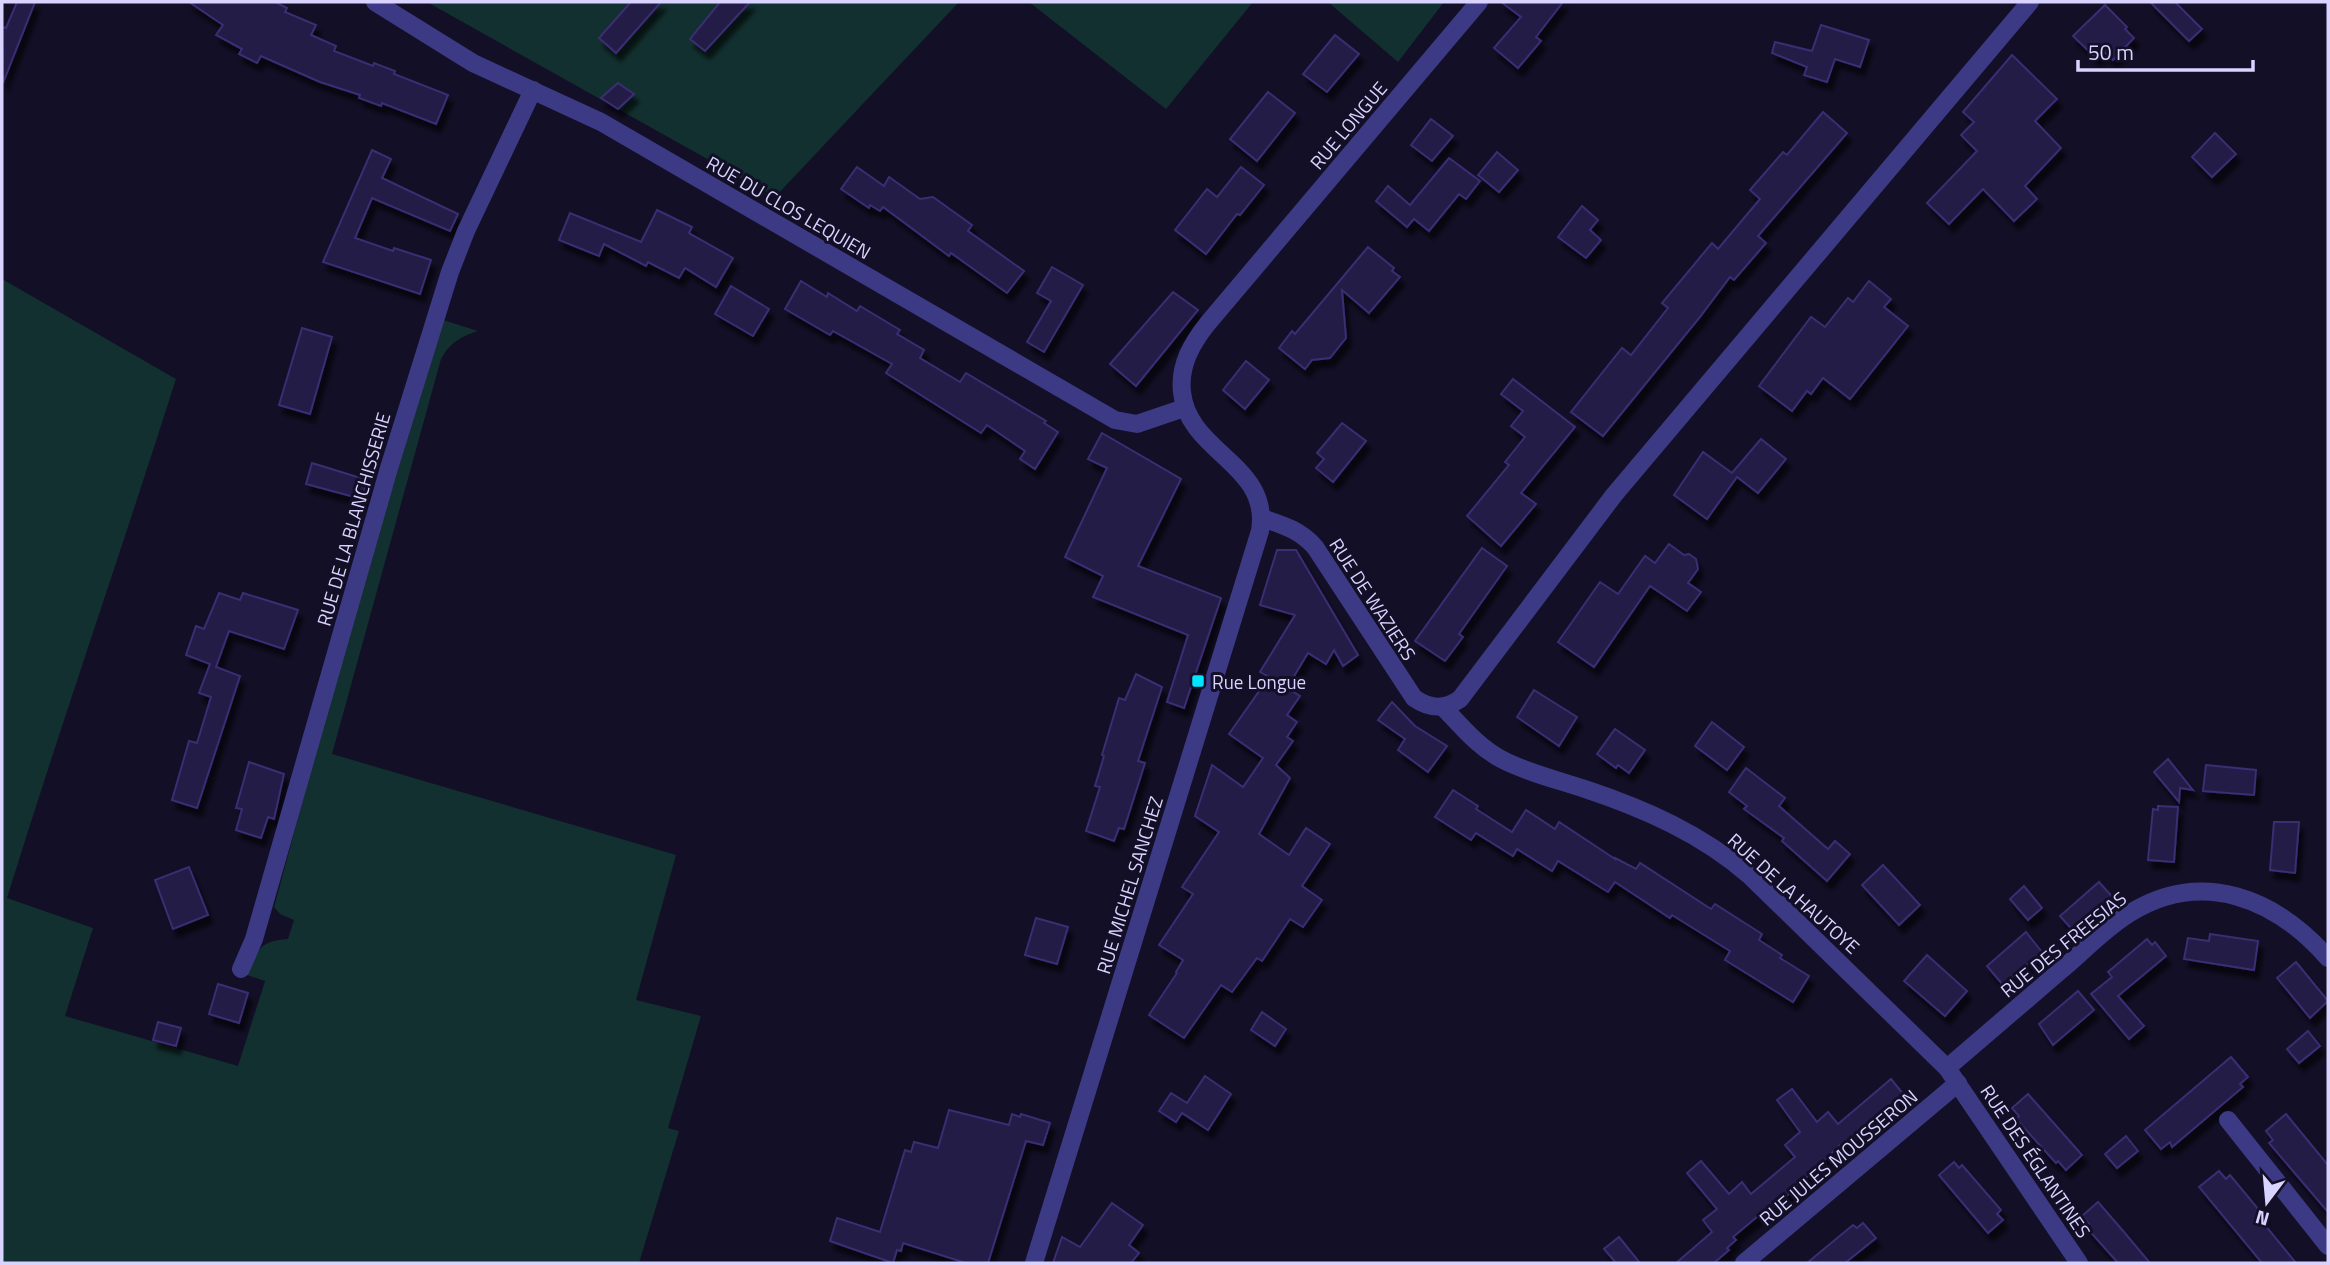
<svg xmlns="http://www.w3.org/2000/svg" width="2330" height="1265" viewBox="0 0 2330 1265" font-family="'Titillium Web',sans-serif">
<style>
.green{fill:#12302f}
.building{fill:#241b47;stroke:#3b2d73;stroke-width:2;filter:url(#shadow)}
.lines{fill:none;stroke-linecap:round;stroke-linejoin:round}
.minor{stroke:#3d3a85;stroke-width:18}
.poi-dot{fill:#00e5ff;stroke:#130f26;stroke-width:2.5}
.labels{text-anchor:middle;dominant-baseline:central;stroke-width:6;stroke-linejoin:round;paint-order:stroke}
.street-label{font-size:19px;fill:#d9d4ff;stroke:#130f26}
.poi-label{font-size:19px;fill:#d9d4ff;stroke:#130f26;text-anchor:start}
</style>
<defs>
<filter id="shadow"><feDropShadow dx="4.5" dy="8" stdDeviation="2" flood-color="#0009"/></filter>
</defs>
<rect width="100%" height="100%" fill="#130f26"/>
<!-- green -->
<g class="green">
<path d="M427,2H959L775,197Z"/>
<path d="M1029,2H1253L1166,109Z"/>
<path d="M1328,2H1444L1398,62Z"/>
<path d="M2,279L176,379C121,552 61,724 7,898L93,928L65,1016L238,1066L265,981L247,975C255,951 260,941 288,939L294,920L280,914L274,907L374,538L443,320L478,331C460,337 451,342 441,359L332,754L676,855L636,1000L701,1016L668,1128L679,1131L639,1263H2Z"/>
</g>
<!-- building -->
<g class="building">
<path d="M17,2H35L3,83L2,27L6,28Z"/>
<path d="M189,2H275L287,8L285,12L316,25L311,35L336,46L334,51L373,66L374,63L395,71L394,74L448,95L436,124L382,103L381,106L359,98L360,95L320,82L261,56L257,63L239,54L242,49L216,35L223,25Z"/>
<path d="M631,2H661L616,53L599,38Z"/>
<path d="M720,2H750L705,51L690,39Z"/>
<path d="M1501,2H1563L1536,37L1541,41L1518,68L1494,48L1521,17Z"/>
<path d="M2150,2H2175L2202,29L2189,41Z"/>
<path d="M2105,5L2127,27L2125,29L2134,38L2113,60L2103,51L2096,58L2073,36Z"/>
<path d="M1821,25L1869,40L1860,67L1835,59L1827,82L1804,75L1807,67L1772,53L1775,42L1812,51Z"/>
<path d="M1335,35L1359,54L1327,92L1303,74Z"/>
<path d="M2012,55L2057,99L2035,121L2061,148L2025,186L2037,199L2014,221L1983,189L1949,224L1927,203L1977,151L1961,135L1974,122L1963,112Z"/>
<path d="M618,83L634,94L618,109L601,98Z"/>
<path d="M1268,92L1295,113L1257,161L1230,139Z"/>
<path d="M1823,112L1847,133L1758,236L1766,243L1734,280L1730,277L1700,317L1603,436L1571,412L1622,348L1631,355L1668,308L1662,303L1712,243L1718,249L1760,199L1750,190L1783,152L1787,155Z"/>
<path d="M1431,119L1453,136L1432,161L1411,145Z"/>
<path d="M2215,133L2236,154L2212,177L2192,157Z"/>
<path d="M372,150L391,159L382,178L458,214L450,231L372,198L355,238L393,251L394,248L431,260L420,294L323,262Z"/>
<path d="M1497,152L1518,170L1499,192L1478,175Z"/>
<path d="M1449,158L1480,181L1466,199L1459,194L1429,231L1414,219L1407,227L1376,201L1388,186L1410,205Z"/>
<path d="M857,167L884,186L889,177L920,199L933,197L972,225L968,231L1024,271L1007,293L951,253L949,256L883,207L880,211L870,205L869,208L841,189Z"/>
<path d="M1241,167L1264,185L1240,215L1237,214L1206,254L1175,230L1207,189L1217,197Z"/>
<path d="M1582,206L1598,220L1590,230L1601,240L1586,258L1558,237Z"/>
<path d="M657,210L692,227L689,233L733,258L716,287L685,268L679,278L648,262L646,266L604,244L599,256L559,240L570,213L641,242Z"/>
<path d="M1368,247L1394,268L1392,271L1400,277L1369,313L1342,290L1346,338L1330,358L1312,360L1305,369L1279,348L1292,331L1295,334Z"/>
<path d="M1052,267L1083,285L1044,352L1027,342L1051,301L1037,293Z"/>
<path d="M801,281L827,297L828,293L857,311L860,306L900,330L897,334L924,350L920,358L960,382L966,373L1046,421L1044,423L1058,432L1035,469L1020,459L1025,451L987,425L981,433L886,373L892,364L833,331L830,335L785,309Z"/>
<path d="M1869,281L1891,299L1884,307L1908,326L1850,399L1823,378L1811,394L1807,391L1792,411L1759,386L1811,317L1825,327L1848,298L1853,302Z"/>
<path d="M731,286L769,309L753,336L715,314Z"/>
<path d="M1173,292L1198,310L1136,386L1110,364Z"/>
<path d="M302,328L332,337L310,414L279,405Z"/>
<path d="M1246,361L1269,380L1245,409L1223,390Z"/>
<path d="M1513,379L1575,427L1521,493L1536,504L1501,546L1467,516L1509,465L1505,462L1525,437L1511,426L1523,411L1501,394Z"/>
<path d="M1342,423L1366,441L1333,482L1316,468L1324,459L1317,453Z"/>
<path d="M1102,433L1181,479L1138,566L1221,598L1184,708L1167,702L1188,635L1093,597L1103,576L1065,557L1107,468L1088,459Z"/>
<path d="M1761,439L1786,459L1758,493L1737,477L1707,519L1674,495L1703,452L1732,473Z"/>
<path d="M312,463L367,480L362,499L306,484Z"/>
<path d="M1669,544L1684,555L1689,554L1696,559L1698,569L1688,583L1701,592L1687,611L1650,586L1594,667L1558,642L1600,582L1618,594L1645,556L1655,563Z"/>
<path d="M1482,548L1507,566L1459,634L1463,637L1445,661L1415,641Z"/>
<path d="M1277,550H1296L1358,655L1343,666L1334,650L1326,664L1308,653L1287,688L1300,696L1287,715L1297,722L1287,737L1293,741L1276,765L1290,778L1259,834L1289,855L1306,828L1330,844L1302,886L1322,900L1303,927L1290,919L1262,961L1257,958L1232,992L1221,985L1184,1038L1149,1015L1177,973L1176,972L1183,960L1159,945L1193,894L1182,887L1219,832L1195,816L1212,765L1243,787L1263,758L1229,734L1269,677L1260,672L1295,615L1260,605Z"/>
<path d="M219,593L240,600L243,593L298,610L284,649L229,631L216,667L240,676L197,808L172,800L189,741L197,743L211,697L199,693L210,664L186,655L196,626L204,629Z"/>
<path d="M1136,674L1162,687L1138,761L1145,763L1124,829L1119,828L1114,841L1086,831L1100,787L1095,786L1104,756L1102,755L1119,698L1125,700Z"/>
<path d="M1534,690L1577,717L1559,746L1517,717Z"/>
<path d="M1392,702L1415,726L1447,746L1428,772L1398,750L1405,739L1378,720Z"/>
<path d="M1712,722L1744,747L1727,770L1695,746Z"/>
<path d="M1615,729L1645,750L1629,773L1618,765L1616,768L1597,754Z"/>
<path d="M2168,759L2193,790L2180,788L2179,802L2154,772Z"/>
<path d="M249,762L284,774L274,819L268,817L261,838L236,830L242,809L236,808Z"/>
<path d="M2206,765L2256,770L2254,795L2203,791Z"/>
<path d="M1746,768L1785,798L1779,806L1828,849L1835,841L1850,854L1827,881L1782,841L1784,838L1744,809L1747,806L1729,792Z"/>
<path d="M1453,790L1478,806L1476,809L1512,832L1526,810L1555,829L1559,822L1615,859V858L1636,869L1640,863L1711,909L1715,904L1762,934L1759,940L1782,955L1780,958L1809,976L1793,1002L1725,960L1730,951L1672,915L1670,918L1615,882L1608,892L1558,861L1552,871L1517,849L1513,856L1476,833L1471,840L1435,817Z"/>
<path d="M2158,806L2178,807L2174,862L2148,860L2153,809L2158,810Z"/>
<path d="M2274,822H2299L2295,873L2270,870Z"/>
<path d="M1883,865L1920,905L1899,925L1862,885Z"/>
<path d="M189,867L208,915L173,929L155,880Z"/>
<path d="M2099,882L2116,901L2077,935L2060,916Z"/>
<path d="M2024,886L2042,908L2028,920L2010,899Z"/>
<path d="M1036,918L1068,927L1057,964L1025,955Z"/>
<path d="M2026,932L2042,952L2003,985L1987,966Z"/>
<path d="M2210,934L2258,941L2254,970L2184,959L2188,938L2209,941Z"/>
<path d="M2147,939L2152,945L2155,942L2166,956L2118,996L2144,1026L2129,1039L2091,994L2112,977L2108,972Z"/>
<path d="M1927,955L1967,991L1945,1016L1904,981Z"/>
<path d="M2296,962L2328,1001L2310,1018L2277,978Z"/>
<path d="M218,984L248,993L239,1023L209,1014Z"/>
<path d="M2078,991L2094,1010L2053,1045L2039,1024Z"/>
<path d="M1262,1012L1286,1029L1275,1046L1251,1030Z"/>
<path d="M158,1022L181,1028L176,1046L153,1040Z"/>
<path d="M2308,1031L2320,1046L2299,1063L2287,1049Z"/>
<path d="M2231,1057L2248,1077L2240,1084L2243,1087L2172,1147L2170,1142L2161,1149L2145,1130Z"/>
<path d="M1205,1076L1231,1094L1208,1130L1182,1113L1176,1122L1159,1111L1171,1093L1187,1103Z"/>
<path d="M1891,1079L1904,1095L1896,1102L1898,1105L1853,1143L1851,1140L1842,1148L1840,1145L1789,1194L1766,1213L1764,1211L1733,1237L1736,1240L1727,1248L1729,1250L1714,1263H1676L1712,1232L1703,1220L1717,1209L1687,1173L1701,1161L1729,1194L1742,1182L1751,1194L1795,1157L1785,1145L1800,1132L1777,1100L1792,1089L1817,1122L1828,1112L1838,1124Z"/>
<path d="M2028,1094L2082,1155L2066,1170L2058,1161L2056,1163L2016,1119L2019,1116L2012,1108Z"/>
<path d="M949,1110L1009,1125L1012,1114L1020,1117L1021,1114L1050,1123L1043,1145L1026,1141L988,1263H966L903,1243L901,1251L897,1250L893,1263L830,1241L837,1218L880,1232L905,1150L911,1152L914,1142L938,1148Z"/>
<path d="M2286,1114L2328,1165V1212L2269,1143L2273,1140L2266,1131Z"/>
<path d="M2126,1136L2138,1151L2117,1168L2105,1154Z"/>
<path d="M1954,1162L1959,1168L1962,1165L2001,1210L1997,1214L2003,1220L1988,1233L1939,1175Z"/>
<path d="M2219,1171L2226,1179L2230,1175L2264,1216L2260,1219L2296,1263H2262L2199,1187Z"/>
<path d="M2098,1202L2124,1232L2150,1263H2118L2086,1227L2089,1224L2082,1216Z"/>
<path d="M1112,1203L1143,1225L1129,1245L1139,1253L1131,1263H1053L1062,1237L1080,1247Z"/>
<path d="M1863,1223L1876,1238L1845,1263H1807L1853,1225L1857,1228Z"/>
<path d="M1619,1237L1640,1263H1616L1604,1249Z"/>
</g>
<g class="lines">
<!-- minor -->
<g class="minor">
<path d="M375,2L473,63L601,122L1115,420L1137,424L1184,408"/>
<path d="M1262,518C1283,525 1300,530 1315,547L1414,698C1430,709 1444,710 1460,699L1614,495L2030,2"/>
<path d="M1443,707C1461,726 1479,748 1503,760C1528,773 1558,780 1585,789C1645,809 1702,834 1750,876L1947,1068L2079,1263"/>
<path d="M241,969L254,939L389,468L450,272L466,231L533,90"/>
<path d="M1947,1068C1985,1035 2023,1003 2060,971C2083,952 2105,928 2130,913C2203,868 2276,899 2328,958"/>
<path d="M2228,1120L2328,1246"/>
<path d="M1034,1263L1260,531C1271,464 1188,453 1182,392C1179,365 1192,343 1208,323L1479,2"/>
<path d="M1744,1263L1958,1083"/>
</g>
</g>
<!-- markers -->
<rect class="poi-dot" x="1191" y="674" width="14" height="14" rx="3.5"/>
<g class="labels">
<!-- street labels -->
<g class="street-label">
<text transform="translate(1348 125) rotate(-50)">RUE LONGUE</text>
<text transform="translate(789 207) rotate(30)">RUE DU CLOS LEQUIEN</text>
<text transform="translate(353 519) rotate(-74)">RUE DE LA BLANCHISSERIE</text>
<text transform="translate(1373 599) rotate(57)">RUE DE WAZIERS</text>
<text transform="translate(1129 885) rotate(-73)">RUE MICHEL SANCHEZ</text>
<text transform="translate(1794 893) rotate(42)">RUE DE LA HAUTOYE</text>
<text transform="translate(2063 944) rotate(-39)">RUE DES FREESIAS</text>
<text transform="translate(1838 1157) rotate(-40)">RUE JULES MOUSSERON</text>
<text transform="translate(2036 1161) rotate(56)">RUE DES ÉGLANTINES</text>
</g>
<!-- poi labels -->
<g class="poi-label">
<text x="1212" y="681">Rue Longue</text>
</g>
</g>
<!-- border -->
<rect width="2330" height="1265" fill="none" stroke="#d9d4ff" stroke-width="7"/>
<!-- north arrow -->
<g transform="translate(2267 1202) rotate(196)" stroke="#130f26" stroke-width="5" paint-order="stroke">
<path d="M0-5L12 26L0 18L-12 26Z" fill="#d9d4ff"/>
<text y="-10" font-size="19" font-weight="bold" text-anchor="middle" fill="#d9d4ff">N</text>
</g>
<!-- scale -->
<path d="M2078 60v10h175v-10" fill="none" stroke="#d9d4ff" stroke-width="3.5"/>
<text x="2088" y="60" font-size="21" fill="#d9d4ff" stroke="#130f26" stroke-width="5" paint-order="stroke">50 m</text>
</svg>
